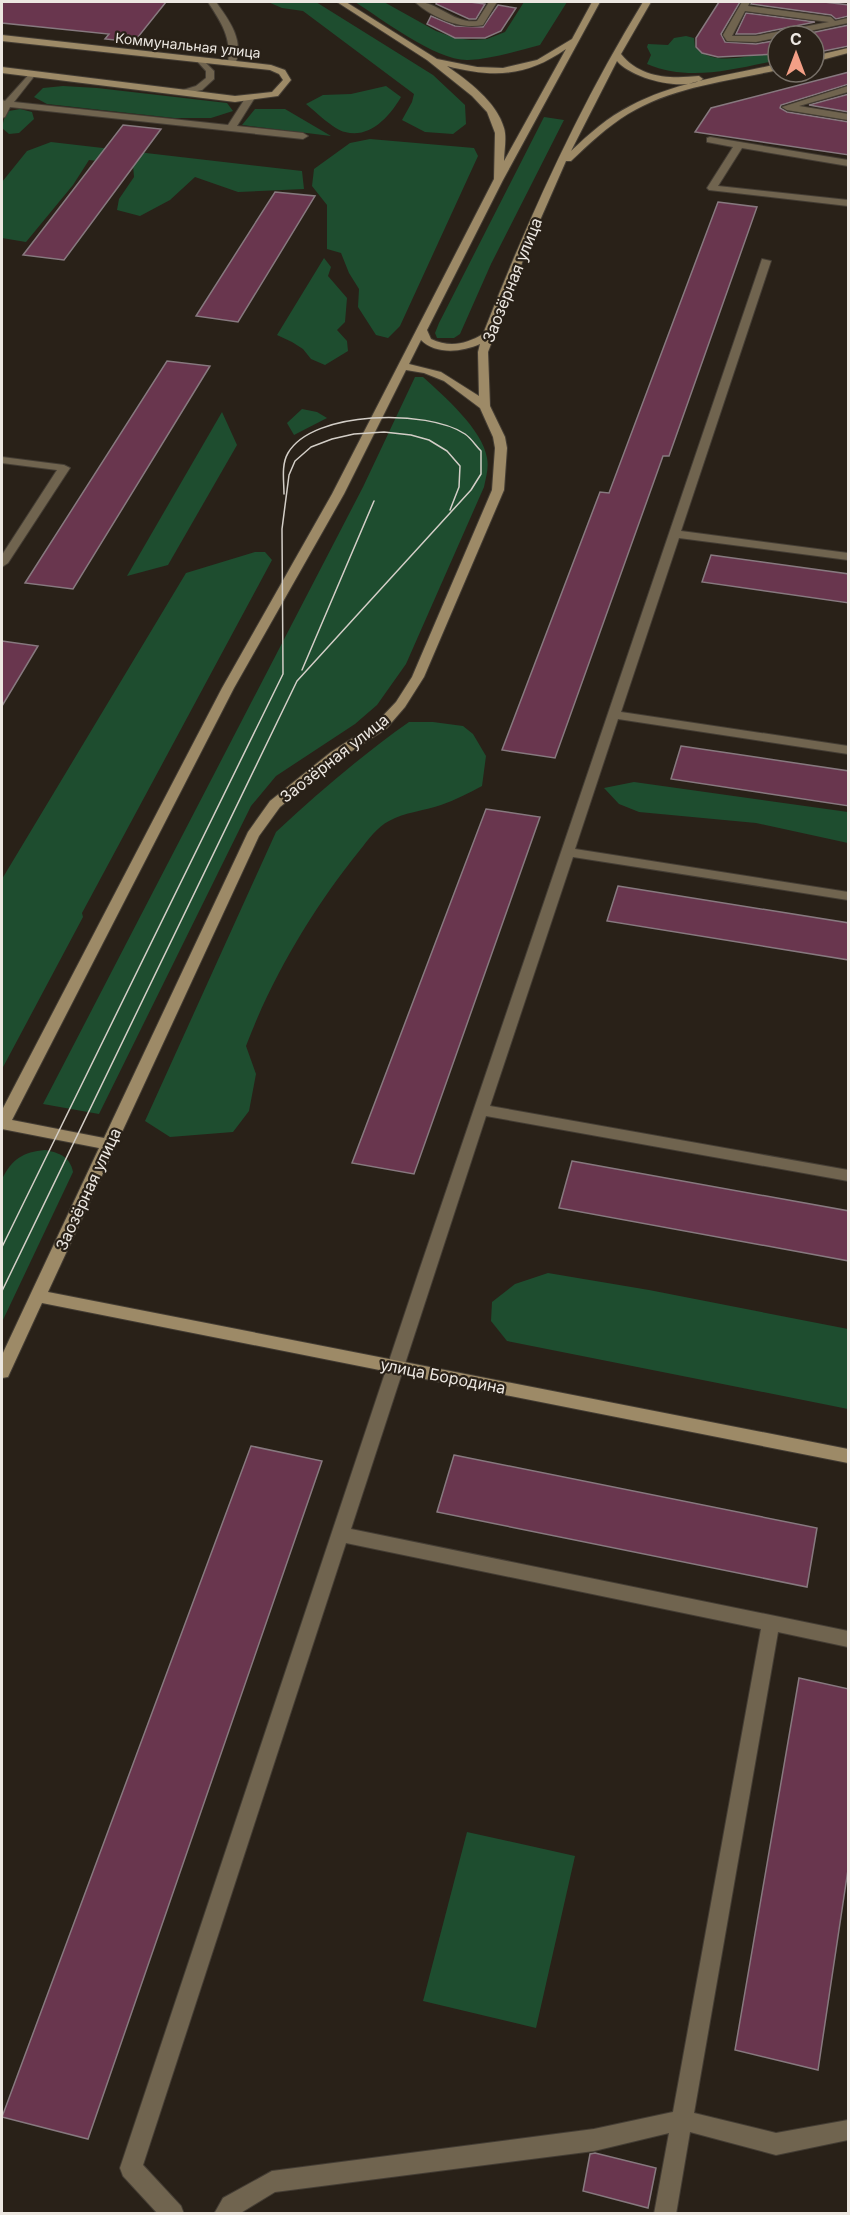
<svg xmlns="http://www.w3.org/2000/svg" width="850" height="2215" viewBox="0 0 850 2215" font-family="Inter,sans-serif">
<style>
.green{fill:#1e4d2f}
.building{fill:#69364e;stroke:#87797f;stroke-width:1.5}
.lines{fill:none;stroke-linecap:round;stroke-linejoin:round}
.lane-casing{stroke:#443d34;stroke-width:2}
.street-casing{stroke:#443d34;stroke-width:2}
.secondary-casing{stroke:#443d34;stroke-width:2}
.lane{fill:#70644f;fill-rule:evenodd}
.street{fill:#70644f;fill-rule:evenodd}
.secondary{fill:#9d8a67;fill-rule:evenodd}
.tram{stroke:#d3cec7;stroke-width:1.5}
.labels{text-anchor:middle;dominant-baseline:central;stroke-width:4.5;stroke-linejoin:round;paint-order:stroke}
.far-street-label{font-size:14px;fill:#ece7e1;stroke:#292118}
.street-label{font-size:16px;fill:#ece7e1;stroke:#292118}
</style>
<rect width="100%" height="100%" fill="#292118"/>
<!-- green -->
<g class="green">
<path d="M268,2H316L433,75L465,105L466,124L453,134L425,132L402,120L412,102L414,94L303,11L282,8Z"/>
<path d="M355,2H384L436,31L455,38L471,40L487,39L505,32L524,2H567L540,45C517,51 492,59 468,60C436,61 382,19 355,2Z"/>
<path d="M686,36L694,38L695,47C714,68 753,55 778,50V60C735,69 689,82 647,64L651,55L647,47L648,44L668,45L674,38Z"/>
<path d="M63,86L97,88L227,103L233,111L211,118H174L47,104L34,97L43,88Z"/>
<path d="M386,86L401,97C390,116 370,139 345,132C334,130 315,111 306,104L323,95L351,94Z"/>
<path d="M20,109L32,112L34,119L19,133L9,134L2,128L4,119L9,111Z"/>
<path d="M255,109H285L331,136L242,125Z"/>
<path d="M544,117L564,120L491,264L460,334L454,338H437L435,333L439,323Z"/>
<path d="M370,139L474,148L478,156L400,326L388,338L376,335L358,307L359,289L349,273L341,253L327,249V205L312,186L314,169L350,143Z"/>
<path d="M51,142L302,171L304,189L238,192L195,177L170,200L140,216L117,210L119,199L134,177L133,165L89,160L73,185L26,242L2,238V182L27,151Z"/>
<path d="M324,258L331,267L328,276L347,298L345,322L337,330L347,341L348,351L325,365L311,359L303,349L292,342L277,335Z"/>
<path d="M415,377H423C444,396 483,430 487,458C489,468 486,477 484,487L406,664L377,705L355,724L276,776L251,806L99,1114L43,1104L363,487Z"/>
<path d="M302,409L317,412L327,418L294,435L287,423Z"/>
<path d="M222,412L237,445L168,565L127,576Z"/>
<path d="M255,552H265L272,560L82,913L83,917L2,1069V879L186,573Z"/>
<path d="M409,722H433L463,726L473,734L486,756L482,786C469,793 455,800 441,805C424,811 405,812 389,821C377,827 368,840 360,850C313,908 272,977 246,1046L256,1074L249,1111L233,1132L170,1137L145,1121L276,832C318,793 362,755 409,722Z"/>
<path d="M634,782L848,812V843L756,823L639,812L619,804L604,788Z"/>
<path d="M45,1150C60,1153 70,1157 73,1172L2,1322V1179C12,1159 23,1152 45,1150Z"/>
<path d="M548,1273L649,1290L848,1329V1409L507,1341L491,1321L492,1302L515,1284Z"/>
<path d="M467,1832L575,1856L536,2028L423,2001Z"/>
</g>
<!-- building -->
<g class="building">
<path d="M2,2H166L134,42L105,39L109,34L2,23Z"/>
<path d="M437,2H470L485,4L476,19H469L436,4Z"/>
<path d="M719,2H740L721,34L725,42L756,44L778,40V54L718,57L702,53L696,47V38Z"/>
<path d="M752,2H824L849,5V16L836,19L831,15L751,4Z"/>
<path d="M498,5L516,8L501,31L485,38H455L427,24L431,16L455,26L483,27Z"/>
<path d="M746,13L815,22L756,34H736Z"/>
<path d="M849,25V46L824,51L814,52V36H796Z"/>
<path d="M849,72V84L781,105L780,108L787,112L849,122V155L695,132L711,108Z"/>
<path d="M849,94V112L809,105Z"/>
<path d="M123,125L161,129L64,260L23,255Z"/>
<path d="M275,192L315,196L238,322L196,316Z"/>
<path d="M718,202L757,207L669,456H663L555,758L502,750L600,492L609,493Z"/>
<path d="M167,361L210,366L73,589L25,583Z"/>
<path d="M711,555L849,574V603L702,582Z"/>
<path d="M2,641L38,646L2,706Z"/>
<path d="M681,746L849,771V806L671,779Z"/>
<path d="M486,809L540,817L414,1174L352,1163Z"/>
<path d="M618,886L849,923V960L607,921Z"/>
<path d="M572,1161L849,1211V1261L559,1208Z"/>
<path d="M251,1446L322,1461L88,2139L2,2117Z"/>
<path d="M454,1455L817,1528L807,1587L437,1512Z"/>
<path d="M799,1678L849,1689V1863L818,2070L735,2050Z"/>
<path d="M595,2153L656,2168L648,2208L583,2191L590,2154Z"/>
</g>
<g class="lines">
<!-- lane casing -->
<g class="lane-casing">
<g id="lane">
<path d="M415,2C437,0 453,24 477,21L489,2H497L483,25C460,30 432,17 415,2Z"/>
<path d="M742,2H750L748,6L831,17L835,21L848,18V23L756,42L727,41L723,35ZM745,11L829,22L756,36H732Z"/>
<path d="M200,57L214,71V79L202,90L183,94V90L196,86L206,78V71L196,60Z"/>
<path d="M32,71L36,74L14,102L228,125L246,97L249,96L254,99L237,126L303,133L308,136L303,139L10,107L5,117L2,118V100L5,101Z"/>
<path d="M848,86V92L799,106L848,114V120L787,110L782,107Z"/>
<path d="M710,137L848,160V166L742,148L718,186L848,200V206L709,190L707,188L733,147L707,142V138Z"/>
<path d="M762,259L771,261L681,531L848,553V560L679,538L621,712L848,746V754L618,719L575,849L848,892V900L573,857L490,1106L848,1170V1181L486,1116L351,1529L848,1631V1647L778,1632L694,2113L776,2133L848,2120V2140L776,2155L690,2132L676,2214H654L669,2133L594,2151L275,2192L239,2214H214L223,2198L272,2171L594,2129L673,2112L761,1629L346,1543L143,2165L181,2206L184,2214H158L123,2176L120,2168L418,1274Z"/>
<path d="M2,457L64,465L70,468L8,563L2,567V555L57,470L2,463Z"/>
</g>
</g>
<!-- street casing -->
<g class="street-casing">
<path id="street" d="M208,2H216C229,20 245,41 235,65L228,63C232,38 221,22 208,2Z"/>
</g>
<!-- secondary casing -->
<g class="secondary-casing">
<g id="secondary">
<path d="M337,2H346L437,59L477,67L503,68L537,60L572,39L592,2H600L503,180L427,330L431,339C450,348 466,344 483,334C528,219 579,106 643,2H651L621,54C640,78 670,79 699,76L703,79C684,92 632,79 617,61L571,151C589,134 608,117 630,106C675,82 729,75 778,64V70C728,81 672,87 628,114C607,127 589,144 571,161H566L527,250L488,352L490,406L505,437L507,448L504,490L424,677L405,707L386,729L341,758L280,807L259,836L48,1292L848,1449V1463L42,1303L8,1377L2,1378V1355L99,1148L2,1129V1110L222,688L332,494L494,179L495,133L487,112L472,96L427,60ZM566,49L504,161C504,151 507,138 504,128C497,102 468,81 447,66C493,78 526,77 566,49ZM421,340C436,355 462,352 480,344L478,352L479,396L441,372L409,364ZM406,370L424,373L444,381L480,408L493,437L495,448L492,490L412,677L396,702L376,723L331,752L270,801L248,832L104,1138L12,1120L234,688L344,494Z"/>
<path d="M2,35L271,65L285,70L291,80L278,96L235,102L2,73V67L235,96L272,92L283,80L279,74L270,70L2,41Z"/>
<path d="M848,48V53L814,62V56Z"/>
</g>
</g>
<!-- lane -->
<use href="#lane" class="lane"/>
<!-- street -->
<use href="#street" class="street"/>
<!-- secondary -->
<use href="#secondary" class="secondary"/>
<!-- tram -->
<g class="tram">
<path d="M302,670L374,501"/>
<path d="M2,1247L283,674L282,529L289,475L295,461L311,447L332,439L354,434L384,432L411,435L429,440L447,451L460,466L459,487L450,510"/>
<path d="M2,1291L297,681L471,490L481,474V451C476,446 471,438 465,434C428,409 313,410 288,453C281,465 284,481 284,494"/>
</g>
</g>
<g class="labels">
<!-- far-street labels -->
<g class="far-street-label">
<text transform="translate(188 45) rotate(6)">Коммунальная улица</text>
</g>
<!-- street labels -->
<g class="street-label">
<text transform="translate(512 280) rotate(-68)">Заозёрная улица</text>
<text transform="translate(334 758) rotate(-38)">Заозёрная улица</text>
<text transform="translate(88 1189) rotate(-65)">Заозёрная улица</text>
<text transform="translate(443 1376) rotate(11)">улица Бородина</text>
</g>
</g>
<!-- border -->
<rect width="850" height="2215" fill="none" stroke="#ece7e1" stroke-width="6"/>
<!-- north arrow -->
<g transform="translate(796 54)"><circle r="28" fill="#292118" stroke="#777068" stroke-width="1.5"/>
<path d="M0-4.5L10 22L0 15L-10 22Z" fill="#f39f86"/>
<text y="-9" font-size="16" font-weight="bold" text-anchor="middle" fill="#ece7e1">С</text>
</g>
</svg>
